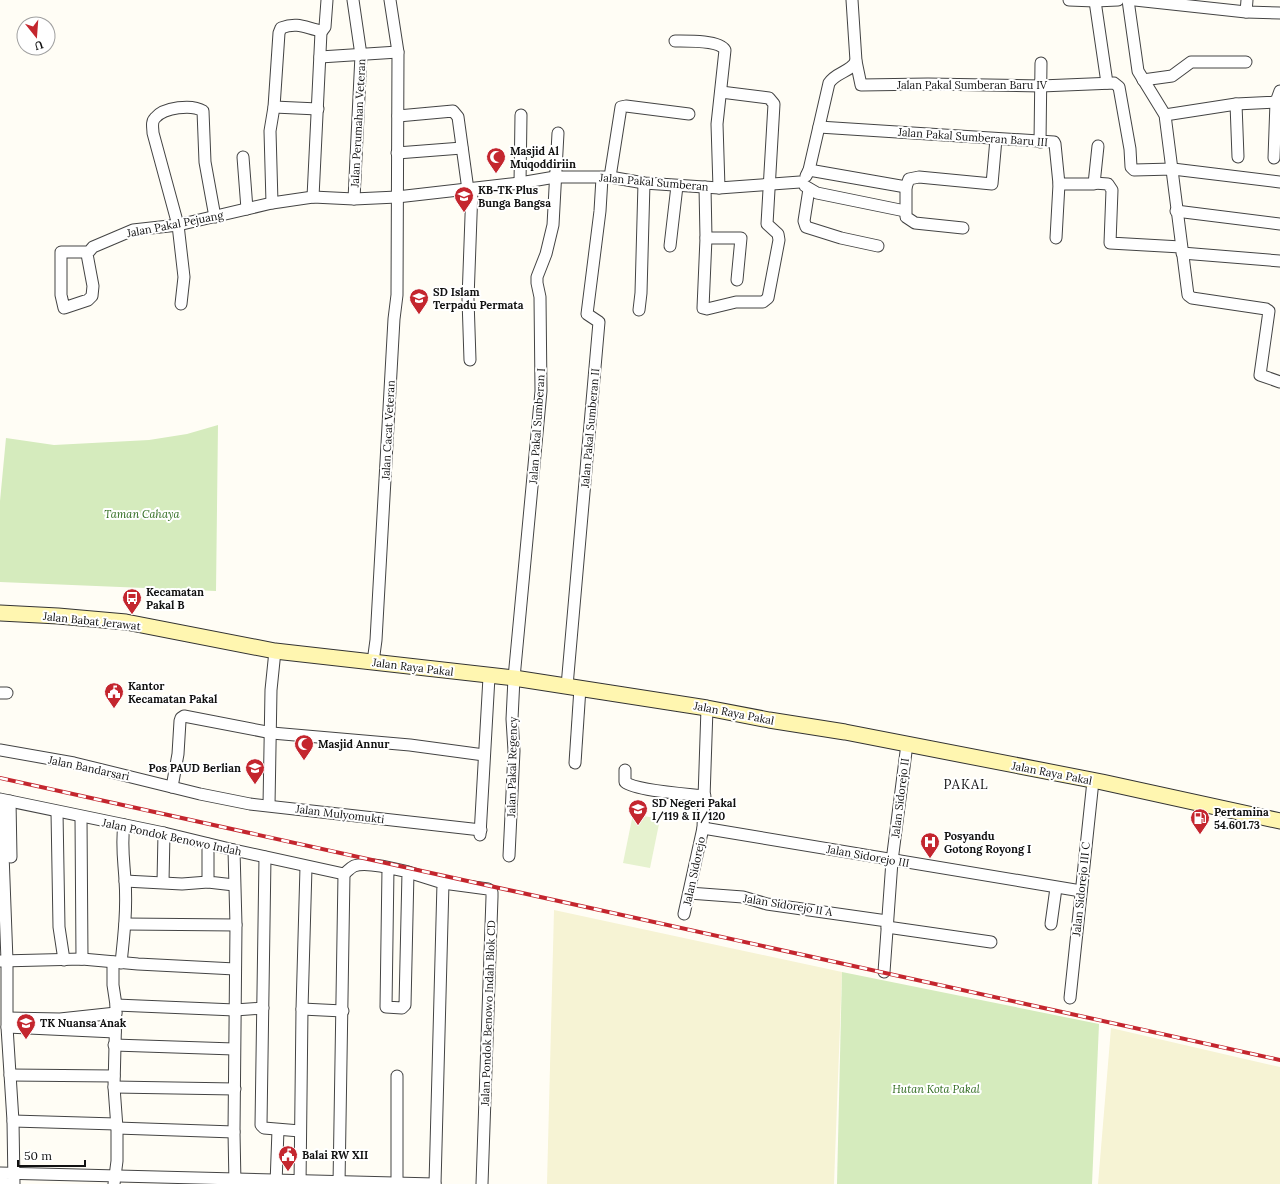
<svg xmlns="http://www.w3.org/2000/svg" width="1280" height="1184" viewBox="0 0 1280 1184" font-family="Lora,serif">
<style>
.farmland{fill:#f6f3d4}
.green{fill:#d5ebbd}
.pitch{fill:#e6f2cf}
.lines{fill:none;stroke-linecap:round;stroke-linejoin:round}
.street-casing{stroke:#444;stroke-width:13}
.secondary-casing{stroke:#333;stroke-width:17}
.street{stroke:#fff;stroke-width:11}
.secondary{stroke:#fff6b0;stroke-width:15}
.rail-casing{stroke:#c4262e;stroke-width:4}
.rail{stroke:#fff;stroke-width:2.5;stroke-dasharray:8;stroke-linecap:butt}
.labels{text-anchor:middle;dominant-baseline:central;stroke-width:4;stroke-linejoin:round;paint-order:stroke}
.street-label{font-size:11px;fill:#111;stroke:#fff}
.poi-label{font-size:11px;font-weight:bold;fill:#111;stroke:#fff;text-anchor:start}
.park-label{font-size:11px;font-style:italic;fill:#2f6b1f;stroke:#fff}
.quarter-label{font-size:13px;letter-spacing:1px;fill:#111;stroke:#fff}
</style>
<rect width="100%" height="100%" fill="#fffdf5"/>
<!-- farmland -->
<g class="farmland">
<path d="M554,910L842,972L834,1184H547Z"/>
<path d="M1111,1028L1280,1067V1184H1098Z"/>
</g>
<!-- green -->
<g class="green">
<path d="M218,425L216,591L0,582V501L6,438L54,445L149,440L187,434Z"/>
<path d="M842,972L1099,1024L1092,1184H837Z"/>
</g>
<!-- pitch -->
<path class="pitch" d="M633,814L660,819L650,868L623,863Z"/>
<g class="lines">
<!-- street casing -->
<g class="street-casing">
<g id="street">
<path d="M353,0L361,55L354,199"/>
<path d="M852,0L856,61L861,85L928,84L1041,86L1114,83L1119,87L1130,149L1131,167L1134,170L1173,169L1280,182"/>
<path d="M1069,0L1095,1L1118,0"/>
<path d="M1128,0L1138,71L1165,115L1188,295L1192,298L1266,309L1269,311L1260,375L1280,382"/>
<path d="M1135,0L1246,12L1280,13"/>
<path d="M1095,1L1107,83"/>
<path d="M1246,12L1247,0"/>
<path d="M675,41C686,41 719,40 725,50L717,124L719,188"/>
<path d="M320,57L398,52"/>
<path d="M1143,80L1172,76L1191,62H1246"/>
<path d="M1236,104L1238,157"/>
<path d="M274,107L318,109"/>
<path d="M1165,115L1236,104L1276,102L1280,91"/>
<path d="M398,116L453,111L458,117L468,190"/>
<path d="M819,127L1054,142L1055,144L1059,184L1056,238"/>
<path d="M1040,142L1041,63"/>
<path d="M397,153L462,148"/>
<path d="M243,157L247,209"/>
<path d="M1274,158L1276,102"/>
<path d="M809,170L906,187L909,179L919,177L992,184L996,139"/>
<path d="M806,176L809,170L829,83C836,72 851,72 856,61"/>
<path d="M610,177L621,107L626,106L689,114"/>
<path d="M520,183L521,115"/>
<path d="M1094,183L1108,184L1112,190L1110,243L1181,247"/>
<path d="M1059,184H1094L1098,146"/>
<path d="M805,186L817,193L905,211"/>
<path d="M705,187L706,238L703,308L707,309L736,302H763L768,298L779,240L778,234L767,224L774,104L769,98L721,92"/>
<path d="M906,187V217L915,223L963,228"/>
<path d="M809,189L804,221L806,227L841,238L878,246"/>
<path d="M313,197L321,32"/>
<path d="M272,203L270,131L274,107L279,33L281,28C299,21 307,29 322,31L325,27L327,0"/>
<path d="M1176,211L1280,224"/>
<path d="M706,238H741L737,280"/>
<path d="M670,246L677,186"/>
<path d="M87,252H61V295L64,308L88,300L92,296L93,286L87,254L93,247L133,230L178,225L272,203L313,197L354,199L397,197L520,183L555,177H610L644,183L719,188L800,182"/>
<path d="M1182,253L1280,261"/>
<path d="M181,304L184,277L178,225L153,133C153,128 151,122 155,118C164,107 192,104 203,111L205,162L215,217"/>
<path d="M639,310L641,293L644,183"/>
<path d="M470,360L468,299L472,189"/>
<path d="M373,662L376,640L394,319L397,295L398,52L390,0"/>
<path d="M567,686L599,322L587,314L600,211L602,178"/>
<path d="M0,693H7"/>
<path d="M0,750L74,763L200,794L250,804L481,830"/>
<path d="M575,763L580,688"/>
<path d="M625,770V782C636,791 689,794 705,796"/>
<path d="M172,787L178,754L180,721L181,718L184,716L272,733L410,745L484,755"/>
<path d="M0,799L164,833L234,850L344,874"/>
<path d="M1,800L7,961V1027L13,1121L14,1184"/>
<path d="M10,801L11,857"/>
<path d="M269,805L271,690L275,651"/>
<path d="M57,812L59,927L64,960"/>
<path d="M81,817L82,959"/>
<path d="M703,828L1081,891"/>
<path d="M480,835L489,677"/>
<path d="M208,844V882L234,885"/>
<path d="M234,850L236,925L234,1132L235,1184"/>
<path d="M509,856L514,751L512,719L514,678L541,391L540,297L537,283V277L546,254L553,225L558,133"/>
<path d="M265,857L261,1125L264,1128L300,1131"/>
<path d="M408,872L443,883L435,1184"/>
<path d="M344,874C347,872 350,868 354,866C367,861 395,869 408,872L405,1005L402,1008L386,1007L388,868"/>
<path d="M125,881L182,884L208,882"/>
<path d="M163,882L164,833"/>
<path d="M443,883L488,889L492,892V897L482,1184"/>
<path d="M689,893L743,897L767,904L887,921"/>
<path d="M684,914L703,828L707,708"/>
<path d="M125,924L236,925"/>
<path d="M1051,924L1056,888"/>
<path d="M887,927L991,942"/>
<path d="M1,961L82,959L138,964L235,969"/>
<path d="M113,962V985L116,1005L114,1087L117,1128V1161L114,1184"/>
<path d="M121,963C124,936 127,908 125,880C124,862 121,844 124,825"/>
<path d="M884,972L892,861L907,744"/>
<path d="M1070,998L1093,781"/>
<path d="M116,1005L235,1010L263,1008"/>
<path d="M302,1009L343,1011"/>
<path d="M8,1018L60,1019L116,1013"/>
<path d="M7,1027L115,1032"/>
<path d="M114,1045L234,1049"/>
<path d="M10,1075L114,1076"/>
<path d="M114,1087L235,1089"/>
<path d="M13,1121L116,1124"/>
<path d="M117,1128L234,1132"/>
<path d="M0,1173L435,1184"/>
<path d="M0,1183L11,1184"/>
<path d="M397,1183V1076"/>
<path d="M276,1184L278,1130"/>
<path d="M300,1184L302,1009L306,867"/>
<path d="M339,1184L344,874"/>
</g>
</g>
<!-- secondary casing -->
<g class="secondary-casing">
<path id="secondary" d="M0,613L58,616L126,622L275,651L514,678L707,708L769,720L845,732L1102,782L1280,821"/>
</g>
<!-- street -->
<use href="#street" class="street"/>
<!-- secondary -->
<use href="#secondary" class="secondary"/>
<!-- rail casing -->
<g class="rail-casing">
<path id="rail" d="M0,778L1280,1060"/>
</g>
<!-- rail -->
<use href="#rail" class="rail"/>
</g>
<!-- icons -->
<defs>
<g id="mosque-pin" transform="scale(1)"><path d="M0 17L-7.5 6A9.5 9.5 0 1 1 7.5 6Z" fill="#c4262e" stroke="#fff"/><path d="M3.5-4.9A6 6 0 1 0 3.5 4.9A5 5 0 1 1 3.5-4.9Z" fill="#fff"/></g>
<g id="school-pin" transform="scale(1)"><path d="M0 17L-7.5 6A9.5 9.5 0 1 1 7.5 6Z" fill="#c4262e" stroke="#fff"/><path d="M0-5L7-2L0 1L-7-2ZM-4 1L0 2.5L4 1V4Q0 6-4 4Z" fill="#fff"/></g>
<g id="bus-pin" transform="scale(1)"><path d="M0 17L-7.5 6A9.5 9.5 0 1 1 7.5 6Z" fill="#c4262e" stroke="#fff"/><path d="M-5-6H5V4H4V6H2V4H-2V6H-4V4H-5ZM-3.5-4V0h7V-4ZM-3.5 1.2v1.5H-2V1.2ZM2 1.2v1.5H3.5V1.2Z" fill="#fff"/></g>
<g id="civic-pin" transform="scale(1)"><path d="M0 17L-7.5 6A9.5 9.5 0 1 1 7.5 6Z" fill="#c4262e" stroke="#fff"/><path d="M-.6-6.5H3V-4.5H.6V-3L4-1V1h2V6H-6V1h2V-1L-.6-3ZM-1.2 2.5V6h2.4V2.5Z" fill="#fff"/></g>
<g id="fuel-pin" transform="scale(1)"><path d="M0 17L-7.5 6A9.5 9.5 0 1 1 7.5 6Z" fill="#c4262e" stroke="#fff"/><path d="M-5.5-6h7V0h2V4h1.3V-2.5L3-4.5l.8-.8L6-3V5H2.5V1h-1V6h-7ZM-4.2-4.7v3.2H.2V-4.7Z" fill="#fff"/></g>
<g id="hospital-pin" transform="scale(1)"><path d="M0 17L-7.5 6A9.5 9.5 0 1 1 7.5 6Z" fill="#c4262e" stroke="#fff"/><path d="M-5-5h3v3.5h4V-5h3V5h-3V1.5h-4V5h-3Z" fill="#fff"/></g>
</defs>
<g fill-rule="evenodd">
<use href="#mosque-pin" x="496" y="157"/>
<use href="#school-pin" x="464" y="196"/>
<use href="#school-pin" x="419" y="298"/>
<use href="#bus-pin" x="132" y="598"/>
<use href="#civic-pin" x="114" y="692"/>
<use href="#mosque-pin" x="304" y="744"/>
<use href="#school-pin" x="255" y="768"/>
<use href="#school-pin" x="638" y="809"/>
<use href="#fuel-pin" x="1200" y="818"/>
<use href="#hospital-pin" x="930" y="842"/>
<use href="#school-pin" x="26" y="1023"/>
<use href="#civic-pin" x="288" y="1155"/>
</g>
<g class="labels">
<!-- street labels -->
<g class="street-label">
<text x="972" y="85">Jalan Pakal Sumberan Baru IV</text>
<text transform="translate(358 123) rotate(-87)">Jalan Perumahan Veteran</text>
<text transform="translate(973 137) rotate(4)">Jalan Pakal Sumberan Baru III</text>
<text transform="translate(654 182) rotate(5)">Jalan Pakal Sumberan</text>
<text transform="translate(175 224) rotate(-11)">Jalan Pakal Pejuang</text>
<text transform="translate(537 426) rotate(-86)">Jalan Pakal Sumberan I</text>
<text transform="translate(590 428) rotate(-85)">Jalan Pakal Sumberan II</text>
<text transform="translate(388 430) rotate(-87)">Jalan Cacat Veteran</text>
<text transform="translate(92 621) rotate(6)">Jalan Babat Jerawat</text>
<text transform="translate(413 667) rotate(7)">Jalan Raya Pakal</text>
<text transform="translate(734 713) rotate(11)">Jalan Raya Pakal</text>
<text transform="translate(512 767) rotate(-89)">Jalan Pakal Regency</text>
<text transform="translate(89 768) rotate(12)">Jalan Bandarsari</text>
<text transform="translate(1052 773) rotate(11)">Jalan Raya Pakal</text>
<text transform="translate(900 798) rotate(-83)">Jalan Sidorejo II</text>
<text transform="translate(340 814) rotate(7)">Jalan Mulyomukti</text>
<text transform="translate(172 837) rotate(12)">Jalan Pondok Benowo Indah</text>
<text transform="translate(868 856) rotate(10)">Jalan Sidorejo III</text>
<text transform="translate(694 871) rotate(-78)">Jalan Sidorejo</text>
<text transform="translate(1081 889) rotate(-84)">Jalan Sidorejo III C</text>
<text transform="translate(788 905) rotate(9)">Jalan Sidorejo II A</text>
<text transform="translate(488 1013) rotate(-88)">Jalan Pondok Benowo Indah Blok CD</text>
</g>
<!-- poi labels -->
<g class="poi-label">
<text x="510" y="151">Masjid Al<tspan x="510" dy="13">Muqoddiriin</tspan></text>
<text x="478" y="190">KB-TK Plus<tspan x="478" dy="13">Bunga Bangsa</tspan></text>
<text x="433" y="292">SD Islam<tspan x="433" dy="13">Terpadu Permata</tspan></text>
<text x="146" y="592">Kecamatan<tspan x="146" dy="13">Pakal B</tspan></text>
<text x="128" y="686">Kantor<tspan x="128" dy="13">Kecamatan Pakal</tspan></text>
<text x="318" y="744">Masjid Annur</text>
<text x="241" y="768" text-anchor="end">Pos PAUD Berlian</text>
<text x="652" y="803">SD Negeri Pakal<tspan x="652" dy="13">I/119 &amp; II/120</tspan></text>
<text x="1214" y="812">Pertamina<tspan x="1214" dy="13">54.601.73</tspan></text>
<text x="944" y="836">Posyandu<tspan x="944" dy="13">Gotong Royong I</tspan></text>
<text x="40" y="1023">TK Nuansa Anak</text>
<text x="302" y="1155">Balai RW XII</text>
</g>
<!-- park labels -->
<g class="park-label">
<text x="142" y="514">Taman Cahaya</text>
<text x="936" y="1089">Hutan Kota Pakal</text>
</g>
<!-- quarter labels -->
<g class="quarter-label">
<text x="966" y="784">PAKAL</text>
</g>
</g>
<!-- north arrow -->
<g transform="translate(36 36) rotate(163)"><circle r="19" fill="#ffffff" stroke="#a0a0a0"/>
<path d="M0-3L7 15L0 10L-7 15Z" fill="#c4262e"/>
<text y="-6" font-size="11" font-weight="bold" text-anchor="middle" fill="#111111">U</text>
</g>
<!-- scale -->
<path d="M18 1160v6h67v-6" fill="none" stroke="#111111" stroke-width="2"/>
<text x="24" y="1160" font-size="12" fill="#111111" stroke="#ffffff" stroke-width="3" paint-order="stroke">50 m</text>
</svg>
